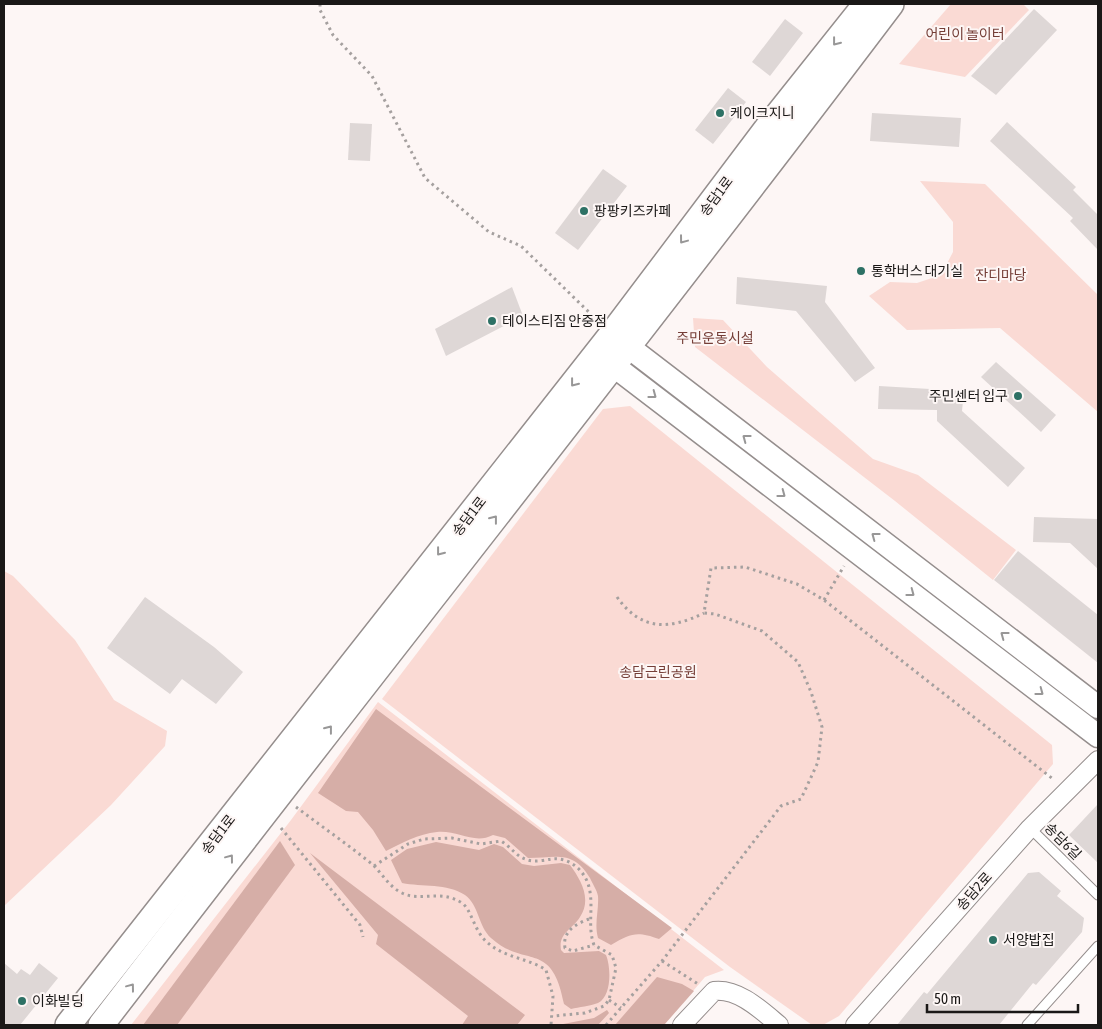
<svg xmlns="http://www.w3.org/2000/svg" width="1102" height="1029" viewBox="0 0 1102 1029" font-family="'Asap Condensed','Noto Sans KR',sans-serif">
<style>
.green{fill:#fadad4}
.forest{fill:#d6aea7}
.building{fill:#ded7d6}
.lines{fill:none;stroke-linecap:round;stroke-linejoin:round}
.service-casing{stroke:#958e8d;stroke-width:11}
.minor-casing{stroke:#958e8d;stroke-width:20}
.tertiary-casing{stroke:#958e8d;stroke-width:25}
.secondary-casing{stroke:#958e8d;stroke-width:28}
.path{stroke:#a5a09f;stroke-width:3;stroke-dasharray:2.5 4;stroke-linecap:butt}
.service{stroke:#fff;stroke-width:9}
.minor{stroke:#fff;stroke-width:18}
.tertiary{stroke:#fff;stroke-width:22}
.secondary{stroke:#fff;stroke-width:25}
.oneway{stroke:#989797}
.poi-dot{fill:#2d7165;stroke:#fdf6f5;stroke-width:2}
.labels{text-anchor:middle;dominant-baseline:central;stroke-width:4;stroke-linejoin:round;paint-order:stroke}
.park-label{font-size:14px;fill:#753e37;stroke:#fdf6f5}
.poi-label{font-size:14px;fill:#1a1817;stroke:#fdf6f5;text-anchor:start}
.street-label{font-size:14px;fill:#1a1817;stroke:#fdf6f5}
</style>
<rect width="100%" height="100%" fill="#fdf6f5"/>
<!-- green -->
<g class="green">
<path d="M951,4H1023L1029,10L965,77L899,64Z"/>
<path d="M920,181L985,184L1098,295V412L1000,328L907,330L869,296L890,282L917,283L941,275L953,252V222Z"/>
<path d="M693,318L723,320L767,367L873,459L918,475L1016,550L993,580L895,501L695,347Z"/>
<path d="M630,406L1052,745L1053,764L839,1016L823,1025H812L730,967L382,699L603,409Z"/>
<path d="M4,571L13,576L75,640L114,700L167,731L165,746L111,805L4,906Z"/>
<path d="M378,702L724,970L705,977L664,1025H131L291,820Z"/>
</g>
<!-- forest -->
<g class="forest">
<path d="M376,709L672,928L659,939C637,931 631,933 611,945L598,938C594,923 599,911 598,896C597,890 592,883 590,878C573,849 555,858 528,858L505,838L493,835C474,845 458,830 437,832C418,834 402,843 386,851L373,830L358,812L346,811L318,793Z"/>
<path d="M280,841L295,865L177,1025H143Z"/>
<path d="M436,842L479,850L494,844L503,847L522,864L534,866L561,863L570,865C581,880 592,899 580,917C573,929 558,933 561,950L564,953L599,951L606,955C611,967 612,996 598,1003C590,1006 579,1007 571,1009L564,1004C552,939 525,969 491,938C478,926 479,905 465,895C447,883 422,887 402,883L391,860L407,849Z"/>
<path d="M310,853L525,1015L517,1025H462L468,1016L376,944L378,935Z"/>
<path d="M657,977L682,984L694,991L664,1025H615Z"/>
<path d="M607,1010L609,1013L598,1025H558L594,1018Z"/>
</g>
<!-- building -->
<g class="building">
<path d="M1034,9L1057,30L996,95L971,76Z"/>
<path d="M785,19L803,33L770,76L752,62Z"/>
<path d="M728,88L746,102L713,144L695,130Z"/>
<path d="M872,113L961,118L959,147L870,141Z"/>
<path d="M1007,122L1076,187L1073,190L1098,215V250L1070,221L1073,218L990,141Z"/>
<path d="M350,123L372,124L370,161L348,160Z"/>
<path d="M603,169L627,186L578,250L555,233Z"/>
<path d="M737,277L827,286L825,302L875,368L855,382L796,311L736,304Z"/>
<path d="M512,287L523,316L446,356L435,329Z"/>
<path d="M996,362L1056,415L1041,432L981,377Z"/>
<path d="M879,386L964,391L962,411L1025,468L1008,487L937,421V410L878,409Z"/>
<path d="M1034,517L1098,519V569L1070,543L1033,542Z"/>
<path d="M1018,551L1098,615V663L994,580Z"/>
<path d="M145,597L214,647L243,672L216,704L182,679L170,694L107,648Z"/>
<path d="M1098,804V863L1069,835Z"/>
<path d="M1039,872L1061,891L1057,896L1084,918L1082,932L1036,985L1033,983L999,1025H897L924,992L927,994L1028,873Z"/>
<path d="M4,963L17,974L21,969L30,975L39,963L58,978L20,1025H4Z"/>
</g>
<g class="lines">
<!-- service casing -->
<g class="service-casing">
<g id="service">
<path d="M1030,828L1098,895"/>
<path d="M1027,1025L1098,946"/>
</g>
</g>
<!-- minor casing -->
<g class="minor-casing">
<g id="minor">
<path d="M682,1025L714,991C738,988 761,1010 779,1025"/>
<path d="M855,1025L1030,828L1098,760"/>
</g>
</g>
<!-- tertiary casing -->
<g class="tertiary-casing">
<g id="tertiary">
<path d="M613,335L1098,707"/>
<path d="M597,357L614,366L1098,736"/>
</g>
</g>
<!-- secondary casing -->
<g class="secondary-casing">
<g id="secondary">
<path d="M68,1025L612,334L768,127L866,4"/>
<path d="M101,1025C363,683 632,347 891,4"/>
</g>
</g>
<!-- path -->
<g class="path">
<path d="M320,4V10L333,35L372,76L425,178L489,232L521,246L597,320"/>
<path d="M617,597C641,631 669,630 704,613"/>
<path d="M824,600L844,566"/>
<path d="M296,807C321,826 347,844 372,864C382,873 389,887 402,893C420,902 441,889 462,903C472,910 474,932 488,943C505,958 528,958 546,970L553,996L551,1025"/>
<path d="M281,828L360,925L363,937"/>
<path d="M374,866L408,844L424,839L452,838L481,844L501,841C510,846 516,856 525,859C534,863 544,860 552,859C570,857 585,871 589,887C594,907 587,926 594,945L612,955L616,968L609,1000L604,1006L585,1013L553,1016"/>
<path d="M589,919C576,924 562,931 565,948L573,951L594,945"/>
<path d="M662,961L698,984"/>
<path d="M609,1000L621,1008"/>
<path d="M606,1025L662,961L781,806L801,799L818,762L822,727L811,692L798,662L762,631L715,614L704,613L711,568L745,567L797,584L824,600L1053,779"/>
</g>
<!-- service -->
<use href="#service" class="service"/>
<!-- minor -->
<use href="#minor" class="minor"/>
<!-- tertiary -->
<use href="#tertiary" class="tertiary"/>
<!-- secondary -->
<use href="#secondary" class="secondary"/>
</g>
<!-- one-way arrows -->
<defs><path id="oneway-chevron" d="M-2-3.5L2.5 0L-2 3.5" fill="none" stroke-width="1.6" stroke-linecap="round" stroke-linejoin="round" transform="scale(1.25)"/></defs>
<g class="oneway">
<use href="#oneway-chevron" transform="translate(836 42) rotate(128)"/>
<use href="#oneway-chevron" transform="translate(683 240) rotate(127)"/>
<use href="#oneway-chevron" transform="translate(574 383) rotate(128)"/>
<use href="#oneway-chevron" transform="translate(653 395) rotate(37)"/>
<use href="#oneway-chevron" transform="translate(746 438) rotate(-143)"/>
<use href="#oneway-chevron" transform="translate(782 494) rotate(37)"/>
<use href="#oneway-chevron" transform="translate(494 519) rotate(-52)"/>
<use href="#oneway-chevron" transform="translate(875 536) rotate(-143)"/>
<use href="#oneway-chevron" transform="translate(440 552) rotate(128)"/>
<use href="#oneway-chevron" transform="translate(911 593) rotate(37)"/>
<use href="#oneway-chevron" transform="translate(1004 635) rotate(-143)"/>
<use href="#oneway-chevron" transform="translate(1040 692) rotate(37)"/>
<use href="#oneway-chevron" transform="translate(329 729) rotate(-52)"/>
<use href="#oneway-chevron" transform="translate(230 858) rotate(-53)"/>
<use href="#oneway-chevron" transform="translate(131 987) rotate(-53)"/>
</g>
<!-- markers -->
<g class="poi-dot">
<circle cx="720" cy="113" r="5"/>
<circle cx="584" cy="211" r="5"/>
<circle cx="861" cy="271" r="5"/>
<circle cx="492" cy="321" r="5"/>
<circle cx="1018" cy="396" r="5"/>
<circle cx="993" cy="940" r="5"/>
<circle cx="22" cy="1001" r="5"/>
</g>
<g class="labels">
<!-- park labels -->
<g class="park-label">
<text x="965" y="34">어린이 놀이터</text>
<text x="1001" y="275">잔디마당</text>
<text x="715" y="338">주민운동시설</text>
<text x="658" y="672">송담근린공원</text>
</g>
<!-- poi labels -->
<g class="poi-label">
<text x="730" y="113">케이크지니</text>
<text x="594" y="211">팡팡키즈카페</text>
<text x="871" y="271">통학버스 대기실</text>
<text x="502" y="321">테이스티짐 안중점</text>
<text x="1008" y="396" text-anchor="end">주민센터 입구</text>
<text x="1003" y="940">서양밥집</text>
<text x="32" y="1001">이화빌딩</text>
</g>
<!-- street labels -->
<g class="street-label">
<text transform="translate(716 196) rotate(-53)">송담1로</text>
<text transform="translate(469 516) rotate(-52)">송담1로</text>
<text transform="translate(218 834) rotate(-52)">송담1로</text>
<text transform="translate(1063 841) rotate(45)">송담6길</text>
<text transform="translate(974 891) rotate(-48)">송담2로</text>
</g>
</g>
<!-- border -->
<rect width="1102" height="1029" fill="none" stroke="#1a1817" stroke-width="10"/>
<!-- scale -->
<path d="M927 1004v8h151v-8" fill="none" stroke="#1a1817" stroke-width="2.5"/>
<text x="934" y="1004" font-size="15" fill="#1a1817" stroke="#fdf6f5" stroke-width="4" paint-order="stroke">50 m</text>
</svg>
